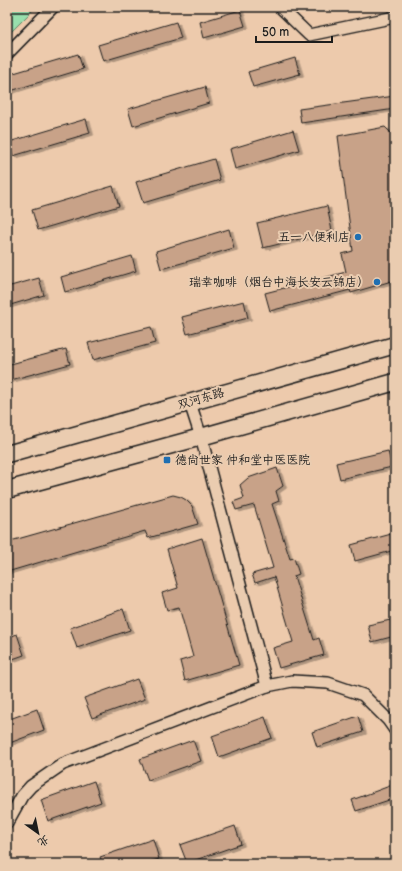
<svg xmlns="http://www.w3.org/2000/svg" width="402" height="871" viewBox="0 0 402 871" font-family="'Balsamiq Sans','LXGW WenKai TC',sans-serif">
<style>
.green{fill:#98dfad;stroke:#5a7e64}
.building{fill:#c8a288;stroke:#1c1c1c;filter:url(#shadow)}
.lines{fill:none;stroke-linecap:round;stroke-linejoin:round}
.street-casing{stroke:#1c1c1c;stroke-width:14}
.secondary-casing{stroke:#1c1c1c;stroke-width:19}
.street{stroke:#eaccb0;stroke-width:11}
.secondary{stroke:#eaccb0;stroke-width:16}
.poi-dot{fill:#1f6fb2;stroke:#eaccb0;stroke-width:1.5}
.labels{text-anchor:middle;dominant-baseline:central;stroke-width:4;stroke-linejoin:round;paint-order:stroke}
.poi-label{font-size:12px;fill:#1c1c1c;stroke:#eaccb0;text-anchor:end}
.street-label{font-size:12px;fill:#1c1c1c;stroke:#eaccb0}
</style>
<defs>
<filter id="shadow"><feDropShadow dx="3.5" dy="2" stdDeviation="0" flood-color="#0004"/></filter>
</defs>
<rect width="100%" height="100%" fill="#edcaac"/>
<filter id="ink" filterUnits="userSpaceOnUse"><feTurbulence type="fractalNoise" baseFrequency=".025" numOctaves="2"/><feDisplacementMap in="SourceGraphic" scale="8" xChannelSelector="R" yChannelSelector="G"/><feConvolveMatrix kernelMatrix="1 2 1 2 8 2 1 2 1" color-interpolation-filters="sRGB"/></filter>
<g filter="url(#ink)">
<!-- green -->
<path class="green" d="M7,7H36L7,36Z"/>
<!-- building -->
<g class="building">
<path d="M240,10L245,26L204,38L200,22Z"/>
<path d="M176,22L181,38L103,61L98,45Z"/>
<path d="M78,54L83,69L7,92V75Z"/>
<path d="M295,58L300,74L253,87L248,72Z"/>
<path d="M205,87L209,103L133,126L128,109Z"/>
<path d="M395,96V109L301,123L299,109Z"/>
<path d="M86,119L90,133L13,156L9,142Z"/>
<path d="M385,127L394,136L395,141V280L351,293L350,290L270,311L265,293L346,272L342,254L353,251L338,136Z"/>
<path d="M293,130L299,150L235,169L230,149Z"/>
<path d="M214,159L220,180L143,203L136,182Z"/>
<path d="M113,186L119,206L38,230L32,210Z"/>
<path d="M327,206L332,231L263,248L257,223Z"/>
<path d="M229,229L234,248L161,269L156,251Z"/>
<path d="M132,256L136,271L65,292L61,277Z"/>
<path d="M39,278L44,295L7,306V287Z"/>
<path d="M244,301L248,318L187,334L182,317Z"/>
<path d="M151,327L155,343L93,360L88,343Z"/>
<path d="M66,349L70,364L7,381V365Z"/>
<path d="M388,451L392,467L340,479L336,463Z"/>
<path d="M277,468L283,486L276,491L279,501L272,504L290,559L294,558L299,574L294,576L314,640L319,638L324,655L279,668L273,648L293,642L274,577L255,583L252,574L273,568L254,505L236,510L233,502L244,498L240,485L248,478Z"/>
<path d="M173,495L181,497L186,500L192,506L198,524L148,538L145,531L7,572V542Z"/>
<path d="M395,533V550L355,561L351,545Z"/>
<path d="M202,538L239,665L185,681L180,661L193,657L179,607L167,610L162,593L178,588L167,549Z"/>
<path d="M123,609L130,630L77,648L70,628Z"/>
<path d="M395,619V636L372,642L368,625Z"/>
<path d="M17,634L24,655L7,661V638Z"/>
<path d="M137,679L145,699L92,718L84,698Z"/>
<path d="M37,709L44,730L7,744V720Z"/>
<path d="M358,716L363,732L317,747L312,732Z"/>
<path d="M265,717L272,738L219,757L212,736Z"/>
<path d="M193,740L201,761L148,780L140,759Z"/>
<path d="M94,781L101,802L48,821L41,800Z"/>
<path d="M395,784V798L356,811L352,800Z"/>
<path d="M235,826L241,844L187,863L180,845Z"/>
<path d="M153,839L159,859L142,864H103L100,857Z"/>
</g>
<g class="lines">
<!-- street casing -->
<g class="street-casing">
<g id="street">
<path d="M280,7L309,35L395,17"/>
<path d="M7,54L53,7"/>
<path d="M267,686L292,681L328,683L363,695L388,720L395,730"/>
<path d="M7,823L22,796L31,786L63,764L267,686L201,437L190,403"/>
</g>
</g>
<!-- secondary casing -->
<g class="secondary-casing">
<g id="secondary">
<path d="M7,454L395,345"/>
<path d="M7,490L201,437L395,382"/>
</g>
</g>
<!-- street -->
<use href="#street" class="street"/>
<!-- secondary -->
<use href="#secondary" class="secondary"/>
</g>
</g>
<!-- markers -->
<g class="poi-dot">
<circle cx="358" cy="237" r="4"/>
<circle cx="377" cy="282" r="4"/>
<rect x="163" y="456" width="8" height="8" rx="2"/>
</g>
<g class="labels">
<!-- poi labels -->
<g class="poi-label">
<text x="350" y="237">五一八便利店</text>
<text x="369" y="282">瑞幸咖啡（烟台中海长安云锦店）</text>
<text x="175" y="460" text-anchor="start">德尚世家 仲和堂中医医院</text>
</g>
<!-- street labels -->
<g class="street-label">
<text transform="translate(201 399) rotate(-16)">双河东路</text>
</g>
</g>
<!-- margin -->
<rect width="402" height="871" fill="none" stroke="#eaccb0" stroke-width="24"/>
<rect x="12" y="12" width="378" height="847" fill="none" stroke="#1c1c1c" stroke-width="1.5" filter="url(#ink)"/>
<!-- north arrow -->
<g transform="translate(38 833) rotate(147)" stroke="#eaccb0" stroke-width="3" paint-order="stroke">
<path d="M0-3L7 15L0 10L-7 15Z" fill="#1c1c1c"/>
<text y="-6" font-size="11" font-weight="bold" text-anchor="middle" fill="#1c1c1c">北</text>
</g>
<!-- scale -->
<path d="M256 36v6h76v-6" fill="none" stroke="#1c1c1c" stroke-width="2"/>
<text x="262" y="36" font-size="12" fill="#1c1c1c" stroke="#eaccb0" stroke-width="3" paint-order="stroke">50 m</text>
</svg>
